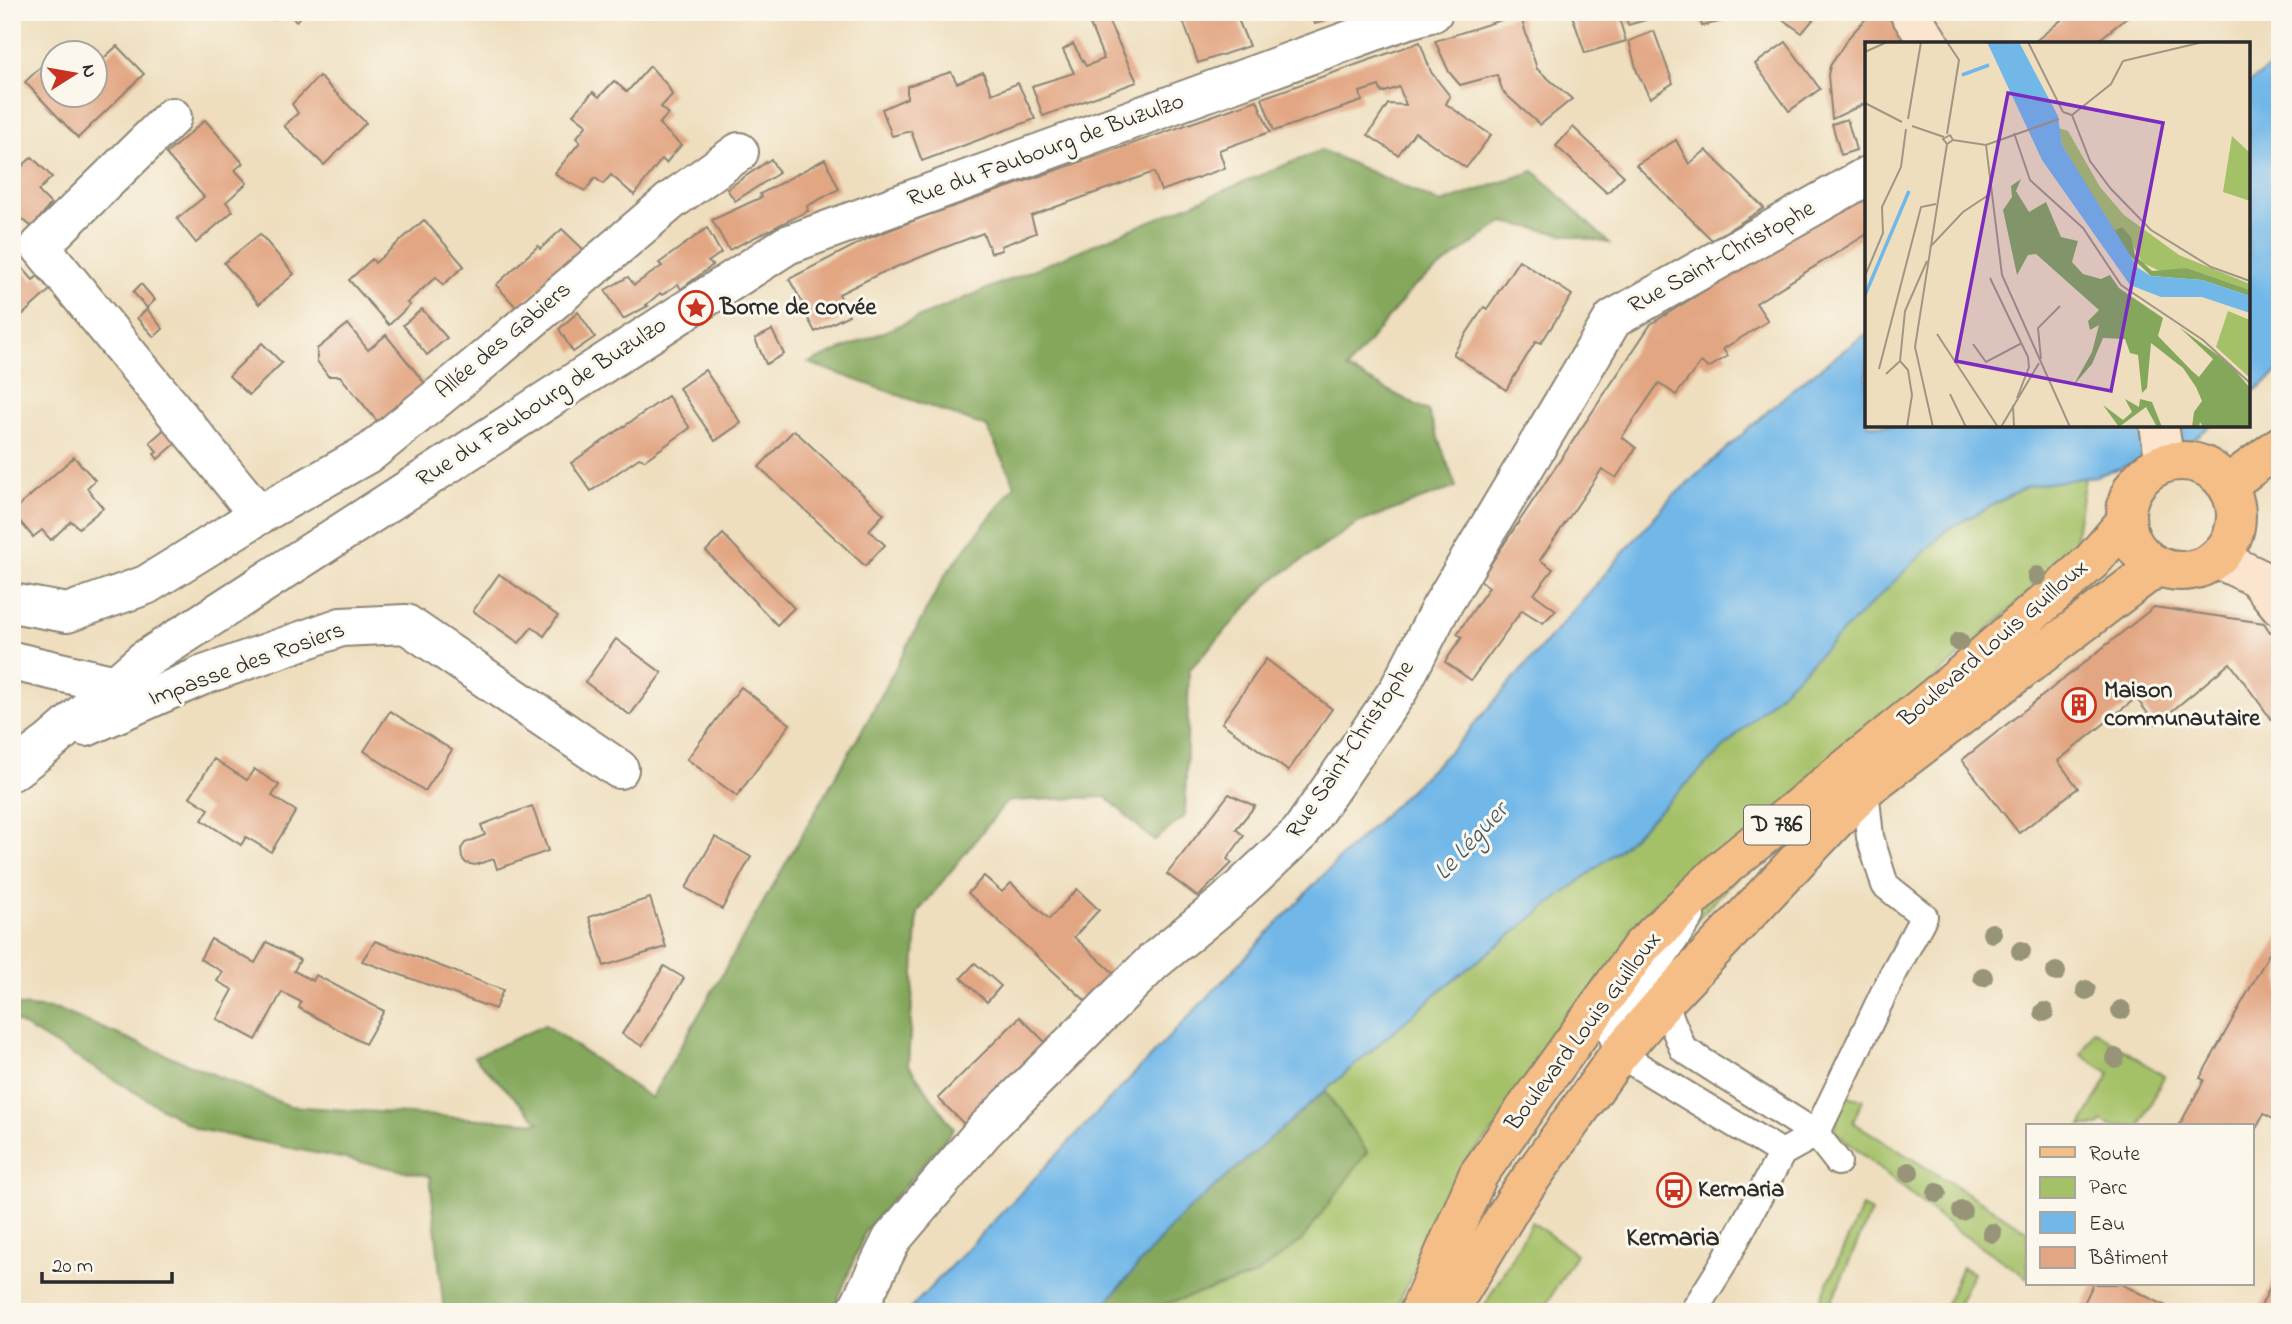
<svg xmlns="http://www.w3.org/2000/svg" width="2292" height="1324" viewBox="0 0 2292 1324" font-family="'Indie Flower',sans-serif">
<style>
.green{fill:#a5c168;stroke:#68764a;stroke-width:2}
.forest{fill:#84a75c;stroke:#586944;stroke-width:2}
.water{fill:#71b7e8;stroke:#4e718a;stroke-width:2}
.building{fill:#e2a683}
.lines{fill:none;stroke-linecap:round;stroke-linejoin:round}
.lane-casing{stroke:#8c8474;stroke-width:30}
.street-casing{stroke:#8c8474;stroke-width:42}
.secondary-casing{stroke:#8c8474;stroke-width:42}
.primary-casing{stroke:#8c8474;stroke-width:42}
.lane{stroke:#fff;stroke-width:26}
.street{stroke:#fff;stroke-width:38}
.secondary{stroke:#fbe5cf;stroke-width:38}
.primary{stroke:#f6be87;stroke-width:38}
.tree{fill:#979477}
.labels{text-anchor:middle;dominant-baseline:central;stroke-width:6;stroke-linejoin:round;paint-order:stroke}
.shield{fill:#fbf7ec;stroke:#696865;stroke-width:2}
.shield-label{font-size:23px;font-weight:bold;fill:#2b2b2b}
.street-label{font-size:24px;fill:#2b2b2b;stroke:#fbf7ec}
.poi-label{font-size:24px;font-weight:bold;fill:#2b2b2b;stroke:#fbf7ec;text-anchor:start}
.water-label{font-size:26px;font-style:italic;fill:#445c6d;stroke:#fbf7ec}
.neighbourhood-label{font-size:26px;font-weight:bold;fill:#2b2b2b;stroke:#fbf7ec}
.inset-river{fill:none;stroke:#71b7e8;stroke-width:3.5}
.inset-road{fill:none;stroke:#a09683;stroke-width:2}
.view{fill:#7b2cbf;fill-opacity:0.15;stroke:#7b2cbf;stroke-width:3.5}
.inset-edge{fill:none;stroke:#2b2b2b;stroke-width:3.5}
</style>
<rect width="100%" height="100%" fill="#fbf7ec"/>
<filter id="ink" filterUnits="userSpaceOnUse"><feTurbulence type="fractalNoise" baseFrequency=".0143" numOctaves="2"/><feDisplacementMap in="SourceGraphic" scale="14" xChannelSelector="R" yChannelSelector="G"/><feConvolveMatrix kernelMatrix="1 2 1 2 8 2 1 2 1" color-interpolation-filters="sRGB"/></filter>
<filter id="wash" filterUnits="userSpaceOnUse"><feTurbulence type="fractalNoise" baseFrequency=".00686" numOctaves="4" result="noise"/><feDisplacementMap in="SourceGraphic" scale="28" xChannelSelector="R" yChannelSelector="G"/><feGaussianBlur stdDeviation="1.57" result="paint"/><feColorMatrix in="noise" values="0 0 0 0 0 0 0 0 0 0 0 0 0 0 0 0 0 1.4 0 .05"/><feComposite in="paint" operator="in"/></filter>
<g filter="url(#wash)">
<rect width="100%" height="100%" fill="#eedebe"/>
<!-- green -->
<g class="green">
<path d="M2085,477L2073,553L1886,722L1471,1155L1394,1312H1158L1163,1305L1367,1152L1325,1091L1442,989L1948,529L2028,486Z"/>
<path d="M2094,1030L2164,1076L2140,1126H2111L2102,1121L2099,1126H2081L2110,1073L2081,1055Z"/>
<path d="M1847,1097L1863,1099L1853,1122L2028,1231V1278L1953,1228L1835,1132L1838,1115Z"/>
<path d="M1862,1207L1871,1212L1827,1312H1815Z"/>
<path d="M1532,1222L1576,1254L1546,1305L1531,1312H1481Z"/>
<path d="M1962,1267L1973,1273L1955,1312H1942Z"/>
</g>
<!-- forest -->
<g class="forest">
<path d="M1321,150L1441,203L1534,171L1609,243L1503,222L1413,287L1347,369L1428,411L1456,487L1358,523L1270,582L1189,670L1185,816L1154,841L1106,797L1007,801L918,912L908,1064L954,1129L866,1230L833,1312H444L430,1176L197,1129L12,1019V1005L59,1010L289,1106L540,1123L474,1057L545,1025L651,1098L869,718L945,575L1015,485L987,427L809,363Z"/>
<path d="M1325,1091L1367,1152L1301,1241L1256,1275L1163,1305L1158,1312H1098L1179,1218Z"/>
</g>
<!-- water -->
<g class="water">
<path d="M2280,60V371L2248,396V84Z"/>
<path d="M1867,333V425H2212L2182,448L2096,476L2028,486L1948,529L1619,850L1442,989L1179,1218L1098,1312H907L1336,862L1461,740L1670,499L1795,387Z"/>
</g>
<g id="blocks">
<!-- building -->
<g class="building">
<path d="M265,12H282L273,20Z"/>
<path d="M286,12H304L296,21Z"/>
<path d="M1180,12H1235L1249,46L1198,63Z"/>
<path d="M1310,12H1320L1324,21L1315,24Z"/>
<path d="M1571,12H1617L1626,41L1585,53Z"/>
<path d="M1624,12H1670V13L1628,25Z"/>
<path d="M1698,12H1734L1735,18L1702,26Z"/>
<path d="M1772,12H1813L1817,15L1802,33Z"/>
<path d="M1872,12H1886L1915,44H1867V108L1864,104L1832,119L1828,75L1830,66L1848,38Z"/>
<path d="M2071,12H2133L2094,44H2032Z"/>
<path d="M2186,12H2202L2193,19Z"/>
<path d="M1520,14L1537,69L1572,99L1540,125L1503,92L1497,75L1460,85L1449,72L1435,41Z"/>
<path d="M1107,18L1137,82L1043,116L1032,86L1074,73L1063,50L1073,44L1086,66L1104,59L1088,20Z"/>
<path d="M1654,31L1673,83L1650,98L1637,72L1629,41Z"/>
<path d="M1420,42L1431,72L1450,96L1446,104L1491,135L1466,168L1415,132L1398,155L1368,135L1388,104L1406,105L1399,87L1382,93L1379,86L1360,92L1362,101L1274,131L1262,98Z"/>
<path d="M1786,42L1820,89L1789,111L1755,64Z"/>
<path d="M117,46L144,74L78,138L25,82L50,58L52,61V94H94V67Z"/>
<path d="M650,66L668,86L672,95L661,107L668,114L659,124L681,145L666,163L662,159L634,195L611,175L603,184L595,178L585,191L559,177L555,173L580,142L576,138L587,125L573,114L593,92L599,97L614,81L627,92Z"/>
<path d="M951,72L957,83L983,72L992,94L1018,83L1035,119L922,161L911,131L892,136L882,109L907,98V86Z"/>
<path d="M319,76L366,123L324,165L284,126L298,113L292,104Z"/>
<path d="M1257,100L1270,132L1219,150L1225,168L1161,191L1154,172L1047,210L1031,216L1036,233L1001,246L1002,250L991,253L983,233L938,250L879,274L839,294L849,315L815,332L803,309L805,307L789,279L867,239L923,217Z"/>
<path d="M1847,119L1856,150L1841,155L1832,124Z"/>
<path d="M205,120L243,163L235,170L247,183L226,202L233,211L196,243L177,219L204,197L166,154Z"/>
<path d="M1573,127L1624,176L1607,193L1556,146Z"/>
<path d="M1676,140L1689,164L1706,150L1764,208L1712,240L1636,165Z"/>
<path d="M32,157L52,177L38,191L51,204L32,227L19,216L12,223V165L18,170Z"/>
<path d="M771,159L779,173L735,201L727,189Z"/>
<path d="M825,159L839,189L807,206L808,211L729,250L712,220L762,197L760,194Z"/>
<path d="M1867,189V234L1756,303L1768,321L1723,349L1728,356L1708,368L1701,362L1676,395L1659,383L1622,437L1636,448L1616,478L1602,469L1540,560L1553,569L1534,594L1556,610L1543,623L1522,610L1471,680L1445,662L1462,637L1457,634L1489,587L1480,580L1651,324Z"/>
<path d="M424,220L464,266L443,285L436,277L407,303L410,305L389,325L349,280L372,259L375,263Z"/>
<path d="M707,228L721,253L708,262L713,265L681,289L678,284L662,295L660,293L646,305L648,306L623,319L605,290L628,277L634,285L662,266L659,263Z"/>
<path d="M562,229L584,250L517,308L496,285L538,246L540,249Z"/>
<path d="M260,234L294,274L259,304L224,263Z"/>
<path d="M1519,260L1572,295L1541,343L1536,341L1506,390L1453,354L1484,307L1487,309Z"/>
<path d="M19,264L33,280L38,276L50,290L21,316L12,306V270Z"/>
<path d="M141,284L155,300L147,308L133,292Z"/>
<path d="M147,309L163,329L154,337L137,318Z"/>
<path d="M422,309L447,338L427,355L403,325Z"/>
<path d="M578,312L595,337L573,352L559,329Z"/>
<path d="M348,324L368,350L386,335L427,386L381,426L340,376H328L317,361V349Z"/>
<path d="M772,330L784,354L766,364L755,339Z"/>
<path d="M262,343L282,363L249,395L229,376Z"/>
<path d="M705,370L741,423L715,441L679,388Z"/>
<path d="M668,396L690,428L645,460L639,458L591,491L571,463Z"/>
<path d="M169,425L181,439L158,459L154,454L157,452L150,442Z"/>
<path d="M794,430L884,514L869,530L885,545L865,566L759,467Z"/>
<path d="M74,457L95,480L87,488L103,508L79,528L71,521L51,540L42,530L33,537L12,512Z"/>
<path d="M723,534L794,608L777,625L706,551Z"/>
<path d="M499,574L558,616L544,636L532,627L519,643L473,611Z"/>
<path d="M2154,607L2264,623L2270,632L2278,627L2280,629V713L2271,719L2230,663L2156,724L2136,698L2058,761L2078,788L2019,833L1962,760Z"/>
<path d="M616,639L662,673L630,715L585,682Z"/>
<path d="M1266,659L1332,709L1288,771L1222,723Z"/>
<path d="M741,687L790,724L737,796L687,759Z"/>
<path d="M390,711L452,750L425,791L364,751Z"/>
<path d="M214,759L247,780L254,769L279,785L272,796L296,811L271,852L246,837L241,845L202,820L209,809L190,797Z"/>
<path d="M1229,794L1255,806L1236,829L1244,836L1227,859L1232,863L1198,897L1167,874Z"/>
<path d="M532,806L548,851L497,869L494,859L475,865L466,863L462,858L461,849L465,843L485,835L481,825Z"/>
<path d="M715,837L751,857L722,909L686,888Z"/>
<path d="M984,876L1002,892L1011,883L1049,919L1077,889L1099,910L1074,937L1116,975L1089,1004L968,893Z"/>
<path d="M650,898L666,947L604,966L589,917Z"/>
<path d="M2280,934V1123L2264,1114L2252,1136V1126H2179L2204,1080L2200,1078Z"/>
<path d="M211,939L255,963L267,942L300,960L294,971L313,981L316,975L384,1011L365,1044L299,1008L301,1002L282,992L256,1040L217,1019L233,990L217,981L223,972L200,959Z"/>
<path d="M375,941L503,990L495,1009L362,961Z"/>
<path d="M975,963L1001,986L987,1002L961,978Z"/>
<path d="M664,966L684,978L642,1046L622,1034Z"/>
<path d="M1020,1017L1051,1048L969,1129L938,1098Z"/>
<path d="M2274,1279L2280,1282V1312H2258Z"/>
<path d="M2093,1284H2121L2178,1312H2080Z"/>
</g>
</g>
</g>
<g filter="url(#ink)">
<use href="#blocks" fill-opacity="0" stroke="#8c8474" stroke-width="2"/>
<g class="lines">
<!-- lane casing -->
<g class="lane-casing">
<g id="lane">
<path d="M1691,916L1611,1032L1619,1054L1782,1153"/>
<path d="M1664,1002L1683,1049L1816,1134L1838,1162"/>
<path d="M1693,1312L1722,1266L1782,1153L1816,1134L1892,976L1924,916L1885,885L1870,837L1865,789"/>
</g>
</g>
<!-- street casing -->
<g class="street-casing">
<g id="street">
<path d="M172,117L40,246L259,515"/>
<path d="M12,603L67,613L146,585L259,515L371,452L479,364L672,200L739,152"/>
<path d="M12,661L116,685"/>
<path d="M86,727L201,676L341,627L406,624L619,769"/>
<path d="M12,771L49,743L143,661L787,245L1405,20L1433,12"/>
<path d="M856,1312L892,1239L984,1131L1153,962L1225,903L1300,833L1399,689L1440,609L1613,319L1867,176"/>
</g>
</g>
<!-- secondary casing -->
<g class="secondary-casing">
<g id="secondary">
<path d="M1909,12L1930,44"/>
<path d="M2159,425L2165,463"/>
<path d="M2218,559L2256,577L2280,606"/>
</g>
</g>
<!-- primary casing -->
<g class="primary-casing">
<g id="primary">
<circle cx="2181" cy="516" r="55"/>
<path d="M2227,485L2280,446"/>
<path d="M1419,1312L1478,1175L1641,947L1726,866L1958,678L2092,561L2126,521"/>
<path d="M1448,1312L1514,1202L1619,1054L1664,1002L1865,789L2156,567"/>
</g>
</g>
<!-- lane -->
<use href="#lane" class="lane"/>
<!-- street -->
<use href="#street" class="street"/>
<!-- secondary -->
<use href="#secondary" class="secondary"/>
<!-- primary -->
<use href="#primary" class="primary"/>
</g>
<!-- trees -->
<g class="tree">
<circle cx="2037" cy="576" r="10"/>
<circle cx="1959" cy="642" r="10"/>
<circle cx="1992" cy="933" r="10"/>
<circle cx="2021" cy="951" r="10"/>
<circle cx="2056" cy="972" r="10"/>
<circle cx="1983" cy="977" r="10"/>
<circle cx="2086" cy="990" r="10"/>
<circle cx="2121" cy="1010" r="10"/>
<circle cx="2044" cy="1012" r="10"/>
<circle cx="2115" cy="1058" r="10"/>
<circle cx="1909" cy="1172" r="10"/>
<circle cx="1937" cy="1193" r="10"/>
<circle cx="1962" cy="1211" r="10"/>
<circle cx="1992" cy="1233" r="10"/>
</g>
</g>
<!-- icons -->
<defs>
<g id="sight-ring" transform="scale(1.75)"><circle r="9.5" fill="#fbf7ec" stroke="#c8321e" stroke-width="1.5"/><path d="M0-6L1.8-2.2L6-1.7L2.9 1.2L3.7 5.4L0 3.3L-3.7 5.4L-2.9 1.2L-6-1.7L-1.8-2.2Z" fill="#c8321e"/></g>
<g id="building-ring" transform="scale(1.75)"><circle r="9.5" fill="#fbf7ec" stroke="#c8321e" stroke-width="1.5"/><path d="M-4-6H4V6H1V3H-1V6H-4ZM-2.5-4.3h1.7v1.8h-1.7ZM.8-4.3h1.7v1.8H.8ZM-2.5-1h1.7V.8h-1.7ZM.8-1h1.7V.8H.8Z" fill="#c8321e"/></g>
<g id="bus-ring" transform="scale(1.75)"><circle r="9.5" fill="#fbf7ec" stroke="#c8321e" stroke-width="1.5"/><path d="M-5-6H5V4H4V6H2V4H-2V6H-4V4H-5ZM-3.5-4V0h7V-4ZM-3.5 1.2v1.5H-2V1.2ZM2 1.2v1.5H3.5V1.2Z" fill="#c8321e"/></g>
</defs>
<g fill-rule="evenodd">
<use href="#sight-ring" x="696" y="308"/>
<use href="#building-ring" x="2079" y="705"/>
<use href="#bus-ring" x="1674" y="1190"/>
</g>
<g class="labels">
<!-- shield labels -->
<rect class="shield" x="1744" y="805.5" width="66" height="39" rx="5"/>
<g class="shield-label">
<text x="1777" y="825">D 786</text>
</g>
<!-- street labels -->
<g class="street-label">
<text transform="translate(1046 151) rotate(-20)">Rue du Faubourg de Buzulzo</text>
<text transform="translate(1722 258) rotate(-29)">Rue Saint-Christophe</text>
<text transform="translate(504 341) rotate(-40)">Allée des Gabiers</text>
<text transform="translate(542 403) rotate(-33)">Rue du Faubourg de Buzulzo</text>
<text transform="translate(1994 644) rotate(-41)">Boulevard Louis Guilloux</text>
<text transform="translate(247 665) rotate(-20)">Impasse des Rosiers</text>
<text transform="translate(1351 750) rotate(-56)">Rue Saint-Christophe</text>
<text transform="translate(1584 1032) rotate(-53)">Boulevard Louis Guilloux</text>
</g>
<!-- poi labels -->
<g class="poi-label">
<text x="720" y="308">Borne de corvée</text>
<text x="2104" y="691">Maison<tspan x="2104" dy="28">communautaire</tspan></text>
<text x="1698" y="1190">Kermaria</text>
</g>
<!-- water labels -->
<g class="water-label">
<text transform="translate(1472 842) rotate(-47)">Le Léguer</text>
</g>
<!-- neighbourhood labels -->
<g class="neighbourhood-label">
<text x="1673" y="1239">Kermaria</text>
</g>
</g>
<!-- overview -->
<g transform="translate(1865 42)">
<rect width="385" height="385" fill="#eedebe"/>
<path d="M194,86L203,89L235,145L259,173L314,213L385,242V248L322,226L297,230L278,221L257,186L248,189L197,103ZM367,94L385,111V159L358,150ZM363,269L385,278V336L351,305Z" fill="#a5c168"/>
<path d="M156,137L151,149L164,170L181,160L196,195L213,199L207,220L218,232L236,237L245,233L254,246L298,276L293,294L327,329L334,335L348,317L314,285L365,322L385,346V385H338L335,380L334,385H327L329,370L337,359L331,345L318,326L286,301L282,346L277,351L273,313L265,311L260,297L238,296L227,322L208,344L227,310L234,283L225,288L223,279L234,268L171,212L163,213L152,233L138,168L147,155L146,144ZM257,185L266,195L270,213L287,229L322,226L385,248V254L337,238L286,234L260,209L248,189ZM260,357L274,365L275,357L287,360L297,385H292L281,365L254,385L238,363L258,378L267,370Z" fill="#84a75c"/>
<path d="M122,0H154L193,74L197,103L273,226L286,234L337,238L385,254V271L337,255H296L265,243L177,118Z" fill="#71b7e8"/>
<path class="inset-river" d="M97,33L124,23M0,253L44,149"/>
<path class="inset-road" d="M82,0L94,18L82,92M163,0L198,70M0,10L22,0M258,19L338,0M0,61L37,80M198,70L207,73L225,119L246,147L286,188L346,225L385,239M207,73L246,42L258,19M43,77L56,0M47,84L79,95M149,91L165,138L218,186L256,243L338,298L385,341M88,98L121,103L194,77M121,103L137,233L205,385M65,205L98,170L125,152M0,234L18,191L17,165L36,125L41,87M125,236L163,315L164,325L152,356M72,292L133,385M108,302L121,320L157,301M176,317L173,286L195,264M35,319L43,328L47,353L42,385M14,327L56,165L71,162M21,332L35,319L40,269L62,219M85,352L101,385M148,363L149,385M68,385L50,305L82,102L78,97L85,93L88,98L82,102M136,385L174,321"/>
<path class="view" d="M143,51L298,81L246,349L91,319Z"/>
<rect width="385" height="385" class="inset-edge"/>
</g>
<!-- margin -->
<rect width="2292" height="1324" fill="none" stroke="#fbf7ec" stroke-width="42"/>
<!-- legend -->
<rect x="2026" y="1124" width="228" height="161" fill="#fbf7ec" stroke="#a8a59f" stroke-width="2"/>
<rect x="2040" y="1147" width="35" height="10" fill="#f6be87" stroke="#a8a59f" stroke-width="2"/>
<text x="2089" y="1160" font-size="21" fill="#2b2b2b">Route</text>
<rect x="2040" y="1177" width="35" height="21" fill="#a5c168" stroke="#a8a59f" stroke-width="2"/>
<text x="2089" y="1194" font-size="21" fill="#2b2b2b">Parc</text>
<rect x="2040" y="1212" width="35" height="21" fill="#71b7e8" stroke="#a8a59f" stroke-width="2"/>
<text x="2089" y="1230" font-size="21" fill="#2b2b2b">Eau</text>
<rect x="2040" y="1247" width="35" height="21" fill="#e2a683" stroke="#a8a59f" stroke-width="2"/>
<text x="2089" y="1264" font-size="21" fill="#2b2b2b">Bâtiment</text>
<!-- north arrow -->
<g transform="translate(74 74) rotate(79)"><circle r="33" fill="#fbf7ec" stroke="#a8a59f" stroke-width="2"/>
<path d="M0-5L12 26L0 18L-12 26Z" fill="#c8321e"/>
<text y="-10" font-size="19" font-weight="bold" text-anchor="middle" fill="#2b2b2b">N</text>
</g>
<!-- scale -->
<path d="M42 1272v10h130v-10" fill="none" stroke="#2b2b2b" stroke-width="3.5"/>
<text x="52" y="1272" font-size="21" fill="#2b2b2b" stroke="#fbf7ec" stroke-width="5" paint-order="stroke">20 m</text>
</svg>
